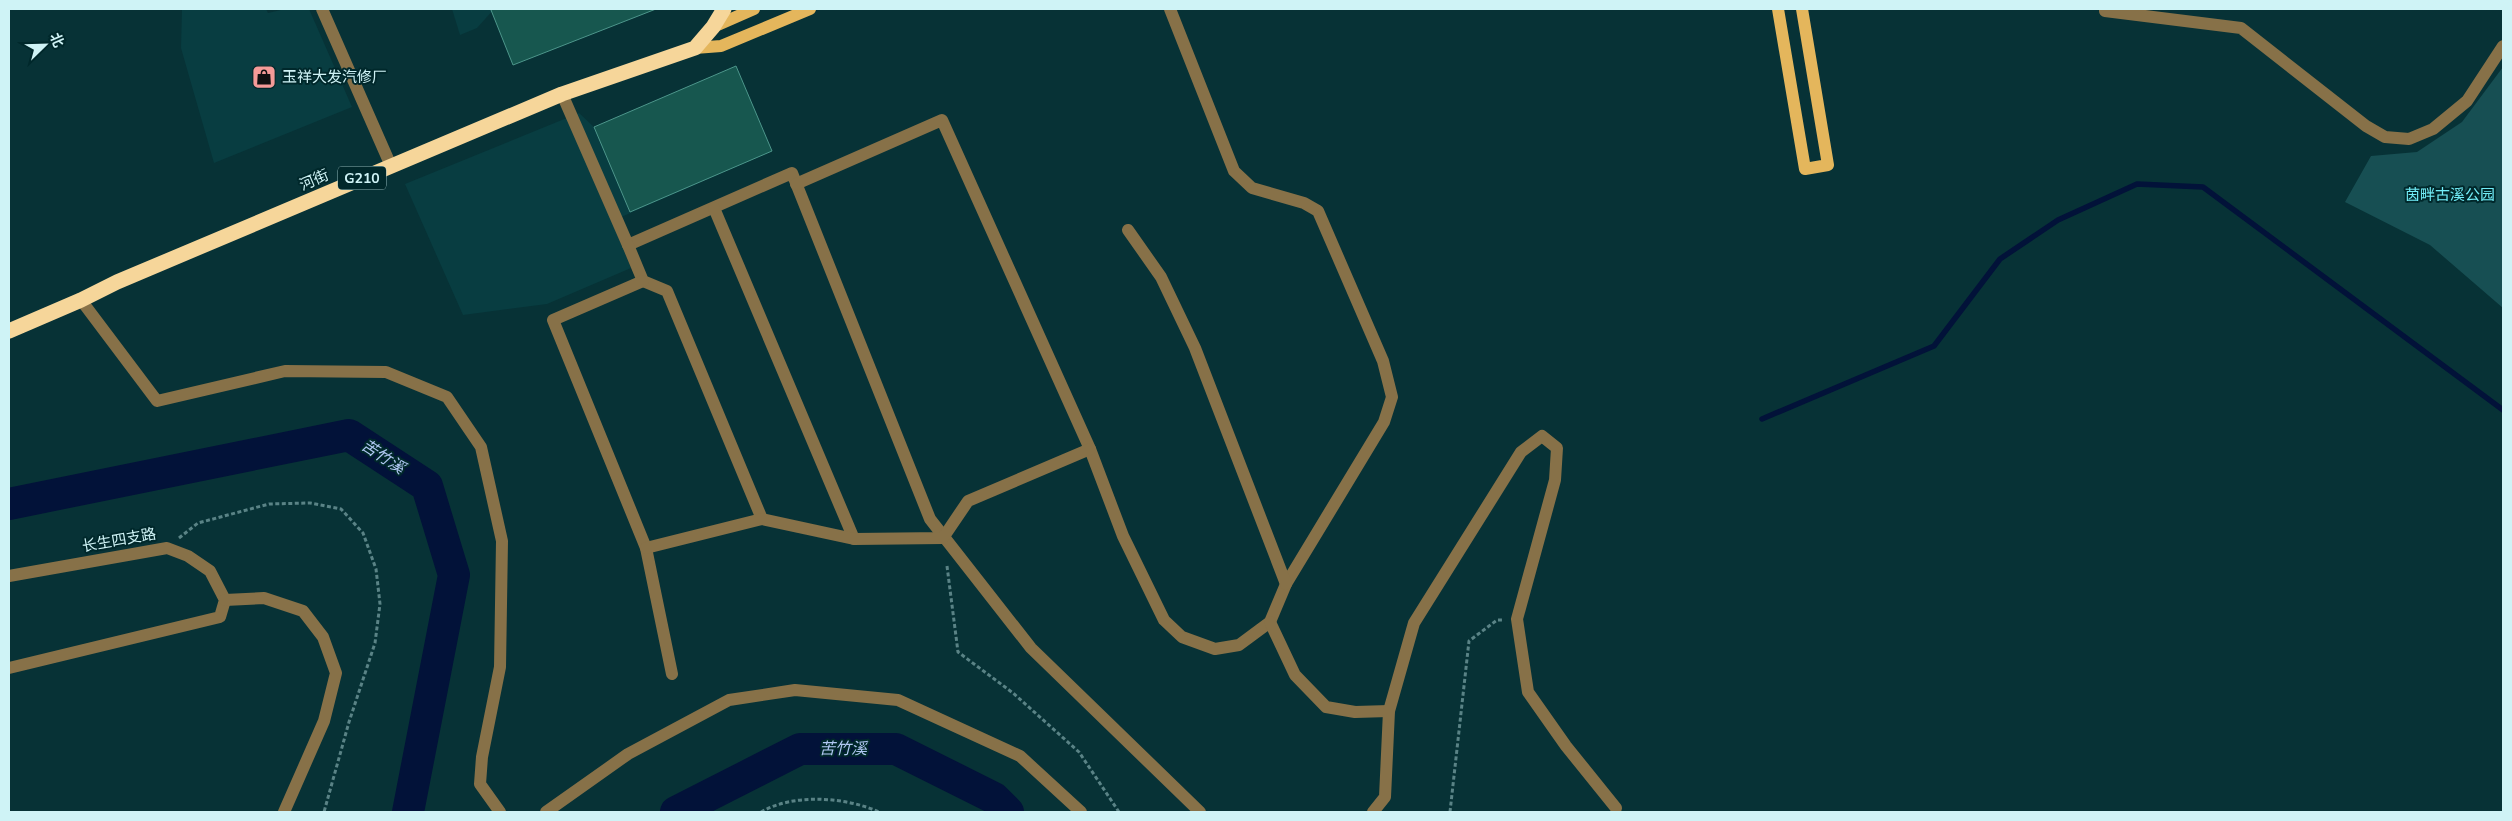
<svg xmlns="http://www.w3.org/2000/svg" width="2512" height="821" viewBox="0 0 2512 821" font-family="'Nunito Sans','Noto Sans SC',sans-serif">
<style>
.built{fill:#083d41}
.green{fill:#174f53}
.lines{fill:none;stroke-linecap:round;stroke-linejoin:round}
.stream{stroke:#021239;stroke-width:5.5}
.river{stroke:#021239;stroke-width:32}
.building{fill:#17574f;stroke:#4d968b}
.path{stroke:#5a8386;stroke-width:3;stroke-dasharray:4 2.5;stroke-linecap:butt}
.minor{stroke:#877148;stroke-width:12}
.major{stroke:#e4b65c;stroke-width:12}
.highway{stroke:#f6d69a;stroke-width:15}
.labels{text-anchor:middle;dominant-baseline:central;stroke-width:4;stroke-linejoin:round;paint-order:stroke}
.shield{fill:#00282b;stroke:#91b6b9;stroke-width:1}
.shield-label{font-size:14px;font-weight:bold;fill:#cff3f6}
.poi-label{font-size:15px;fill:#cff3f6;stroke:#00282b;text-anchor:start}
.street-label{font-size:15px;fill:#cff3f6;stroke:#00282b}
.park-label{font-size:15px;fill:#72eef8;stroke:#00282b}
.water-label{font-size:16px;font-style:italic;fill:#b0c8f3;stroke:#00282b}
</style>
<rect width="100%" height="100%" fill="#073236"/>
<!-- built -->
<g class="built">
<path d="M182,9H266L268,13L285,9H309L352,107L214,163L181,48Z"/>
<path d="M452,9H494L477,28L460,35Z"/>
<path d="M736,66L772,151L612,221L631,268L547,304L463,315L405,184L579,113L594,127Z"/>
</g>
<!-- green -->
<path class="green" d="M2503,67V308L2430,245L2345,202L2371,156L2417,152L2462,122Z"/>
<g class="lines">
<!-- stream -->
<path class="stream" d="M1762,419L1934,346L2000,259L2058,220L2137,184L2203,187L2503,410"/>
<!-- river -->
<g class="river">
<path d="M9,504L349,435L427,486L454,575L408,812"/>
<path d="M676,812L800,749H896L994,798L1008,812"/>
</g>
</g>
<!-- building -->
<g class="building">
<path d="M494,9H656L513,65L491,10Z"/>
<path d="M736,66L772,151L630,212L594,127Z"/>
</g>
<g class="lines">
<!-- path -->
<g class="path">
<path d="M179,538L198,523L269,504L310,503L341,509L363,533L376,569L380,604L375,643L349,722L324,812"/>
<path d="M947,566L958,652L1013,693L1079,752L1119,812"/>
<path d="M761,812C794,793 846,797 879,812"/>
<path d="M1450,812L1469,641L1497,620H1504"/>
</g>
<!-- minor -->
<g class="minor">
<path d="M322,9L391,166"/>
<path d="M2105,11L2241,28L2366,126L2385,137L2409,139L2433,129L2467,101L2503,46"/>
<path d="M562,94L628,245L792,173L930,519L1031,648L1200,812"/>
<path d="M796,184L942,120L1090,449L1123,536L1164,620L1182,637L1215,649L1239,645L1270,622L1286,584L1384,422L1392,397L1383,361L1318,211L1304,203L1252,188L1234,171L1170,9"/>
<path d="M714,208L854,539"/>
<path d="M1128,230L1161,277L1195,348L1286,584"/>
<path d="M628,245L643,281L667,291L762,519"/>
<path d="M643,281L553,320L646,548L672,674"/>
<path d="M81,300L157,401L285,371L386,372L447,397L481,447L502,541L500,667L482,757L480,784L500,812"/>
<path d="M646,548L762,519L854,539L943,538L968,501L1090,449"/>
<path d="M9,576L167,548L188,556L210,571L225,600L220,617L9,668"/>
<path d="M225,600L264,598L303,611L323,637L336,673L324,721L284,812"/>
<path d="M1270,622L1295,675L1326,707L1355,712L1389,711"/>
<path d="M546,812L628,754L729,700L795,690L898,700L1020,756L1081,812"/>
<path d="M1373,812L1385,797L1389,711L1414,623L1521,452L1542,436L1557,448L1555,480L1517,619L1528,692L1566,746L1616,808"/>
</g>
<!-- major -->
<g class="major">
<path d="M1778,9L1805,169L1828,165L1802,9"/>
<path d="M713,27L754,9"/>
<path d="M695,48L721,46L810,9"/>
</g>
<!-- highway -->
<path class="highway" d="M9,331L81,300L117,282L562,94L695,48L713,27L724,9"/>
</g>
<!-- icons -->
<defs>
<g id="shop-square" transform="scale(1.25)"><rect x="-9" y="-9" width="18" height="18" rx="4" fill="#f59b98" stroke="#00282b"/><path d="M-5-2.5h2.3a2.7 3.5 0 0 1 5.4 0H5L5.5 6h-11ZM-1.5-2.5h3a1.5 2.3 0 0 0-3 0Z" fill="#111"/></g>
</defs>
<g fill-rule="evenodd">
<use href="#shop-square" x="264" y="77"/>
</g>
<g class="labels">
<!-- shield labels -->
<rect class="shield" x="338" y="166.5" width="48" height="23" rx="4"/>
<g class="shield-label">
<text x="362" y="178">G210</text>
</g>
<!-- poi labels -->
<g class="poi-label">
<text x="282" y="77">玉祥大发汽修厂</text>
</g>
<!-- street labels -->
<g class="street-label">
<text transform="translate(314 180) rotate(-23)">河街</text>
<text transform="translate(119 540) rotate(-10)">长生四支路</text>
</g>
<!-- park labels -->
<g class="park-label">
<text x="2450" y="195">茵畔古溪公园</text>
</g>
<!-- water labels -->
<g class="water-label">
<text transform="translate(383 457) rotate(33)">苦竹溪</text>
<text x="843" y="749">苦竹溪</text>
</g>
</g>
<!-- border -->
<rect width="2512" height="821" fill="none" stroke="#cff3f6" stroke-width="20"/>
<!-- north arrow -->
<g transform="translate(45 45) rotate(67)" stroke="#00282b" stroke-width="4" paint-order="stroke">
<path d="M0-4L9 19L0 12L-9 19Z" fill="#cff3f6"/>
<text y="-8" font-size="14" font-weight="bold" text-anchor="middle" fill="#cff3f6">北</text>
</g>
</svg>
